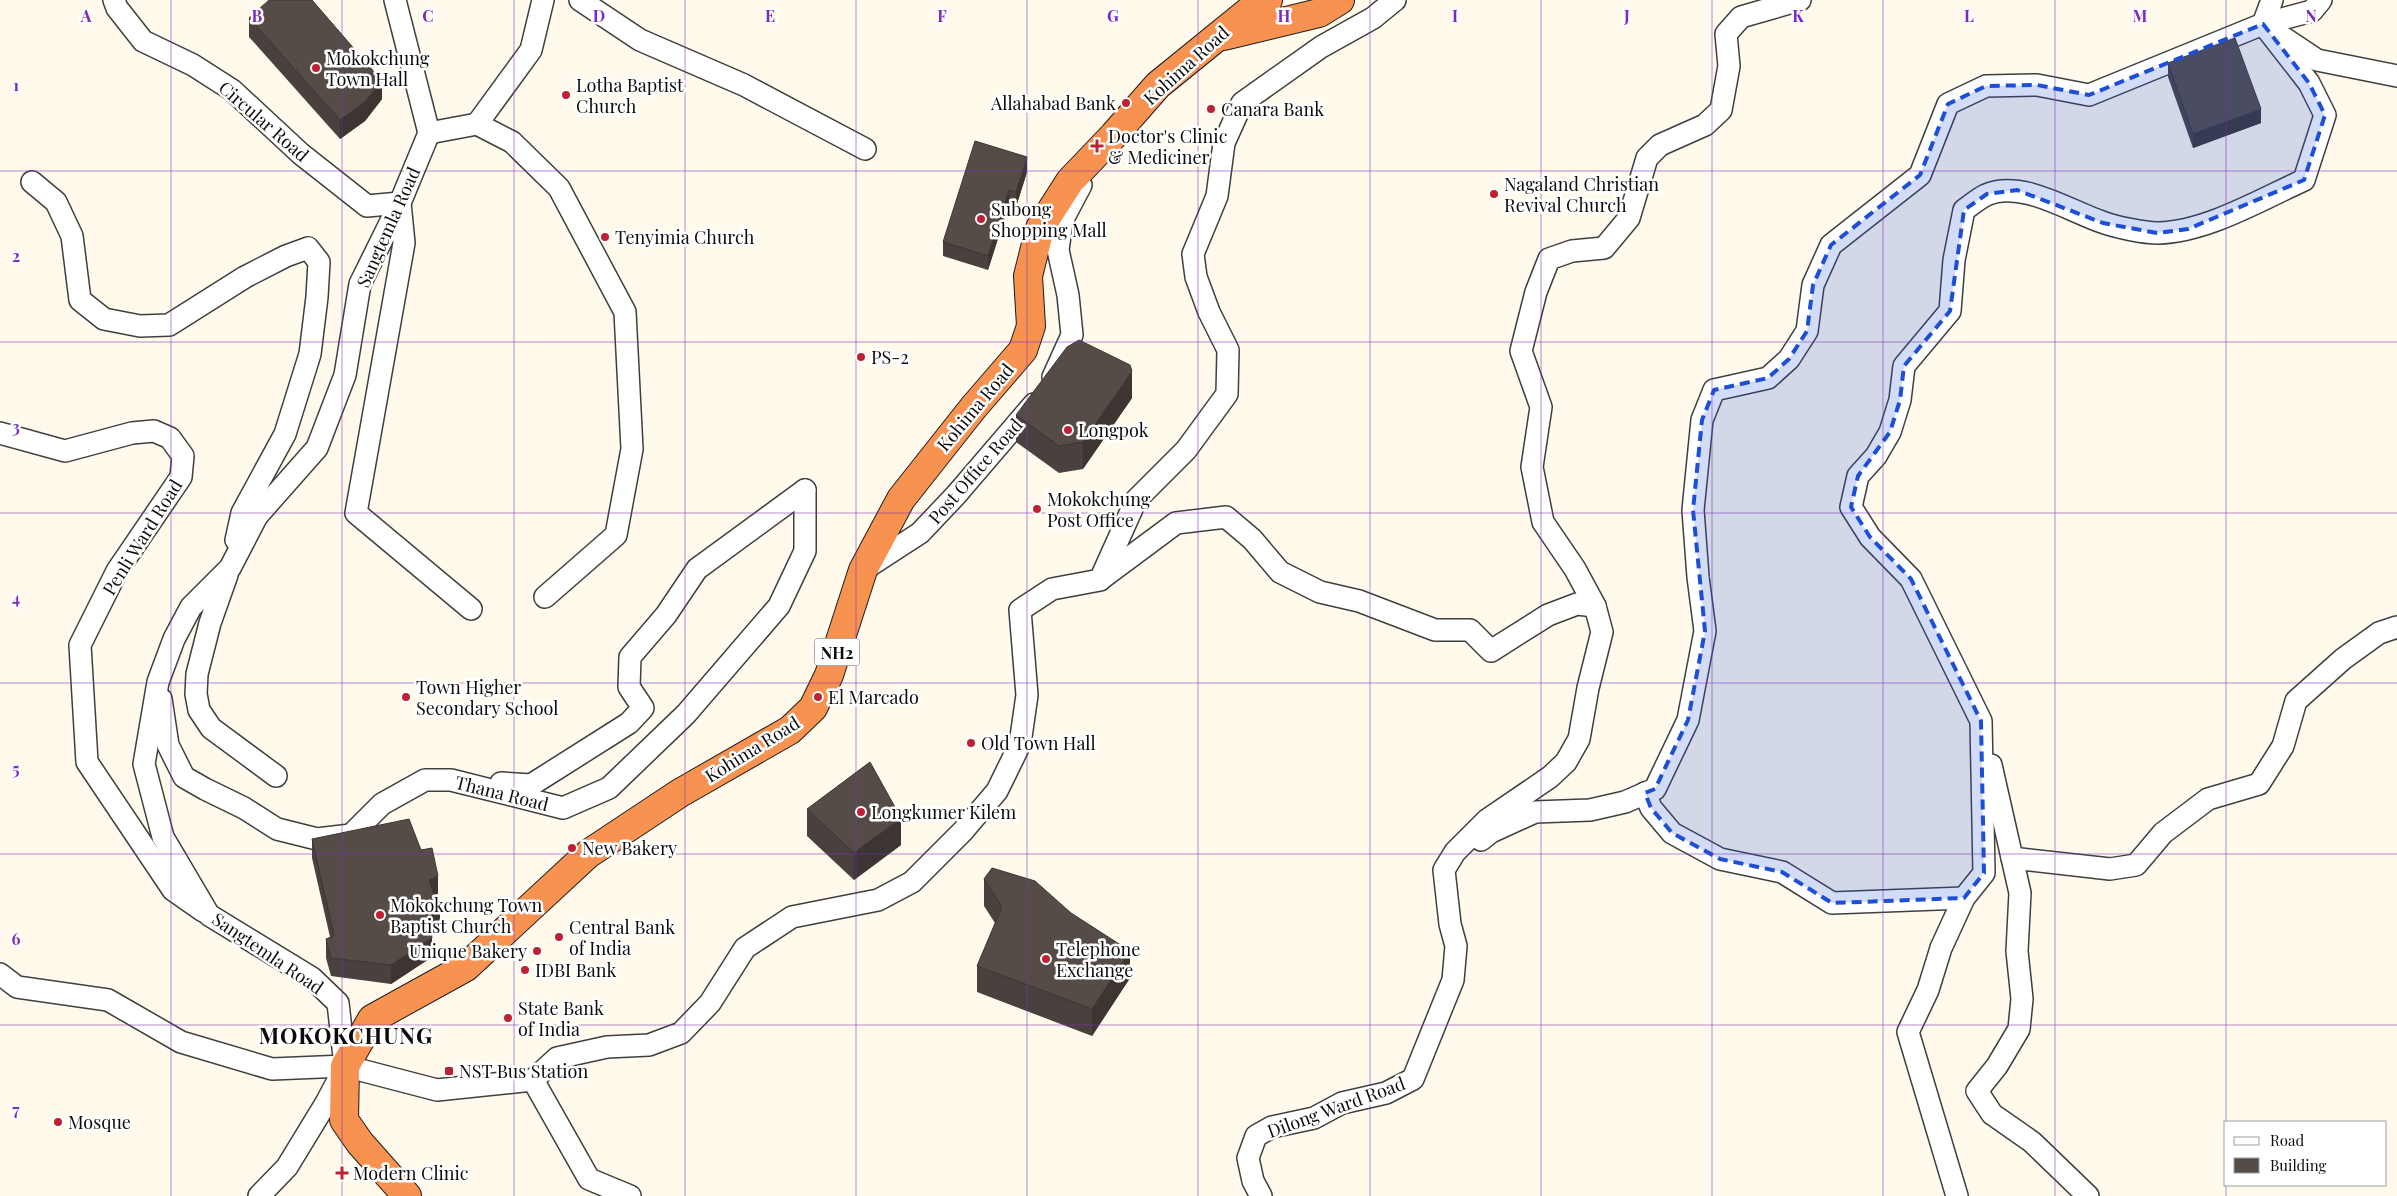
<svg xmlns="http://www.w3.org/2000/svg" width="2397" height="1196" viewBox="0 0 2397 1196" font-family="'Playfair Display',serif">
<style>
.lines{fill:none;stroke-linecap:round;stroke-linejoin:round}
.street-casing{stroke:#3f3f3f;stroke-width:24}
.highway-casing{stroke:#1d1d1d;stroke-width:30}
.street{stroke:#fff;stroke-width:21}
.highway{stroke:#f79250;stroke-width:28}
.wall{fill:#49413e}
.shaded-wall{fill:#3c3532}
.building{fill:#554c48;stroke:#3c3532}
.marked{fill:#1d4ed8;fill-opacity:0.2;stroke:#1d4ed8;stroke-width:4;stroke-dasharray:10 6;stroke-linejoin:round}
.grid{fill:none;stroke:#7b2cbf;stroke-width:1;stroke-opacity:0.55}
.poi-dot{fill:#be2133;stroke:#fff;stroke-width:2}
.labels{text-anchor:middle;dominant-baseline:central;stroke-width:5;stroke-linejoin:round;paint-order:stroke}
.shield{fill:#fff;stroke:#555;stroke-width:1}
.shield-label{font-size:16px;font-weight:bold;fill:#0c0c0c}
.poi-label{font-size:18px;fill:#0c0c0c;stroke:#fff;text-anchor:start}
.street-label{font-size:18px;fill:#0c0c0c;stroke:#fff}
.district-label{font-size:22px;font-weight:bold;letter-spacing:1px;fill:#0c0c0c;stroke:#fff}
.grid-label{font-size:16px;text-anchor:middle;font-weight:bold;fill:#7b2cbf;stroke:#fff;stroke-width:5;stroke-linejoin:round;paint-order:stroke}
</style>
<rect width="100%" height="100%" fill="#fffaeb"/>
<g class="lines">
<!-- street casing -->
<g class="street-casing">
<g id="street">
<path d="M114,0L117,8L143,41L193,65L232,90L301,154L367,206L400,203L404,243L356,513L471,609"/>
<path d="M580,0L640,40L744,85L865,149"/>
<path d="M2263,24L2312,11L2321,0"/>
<path d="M2278,34L2317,60L2397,76"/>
<path d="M477,124L531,50L543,0"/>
<path d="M429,133L477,124L512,142L559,188L625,312L632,449L616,535L545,597"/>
<path d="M32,182L56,202L72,236L80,300L104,319L140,326L169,325L245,277L286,256L308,248L319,262L317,297L310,354L285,434L242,513L236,540"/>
<path d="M1053,377L1072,335L1068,295L1058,250L1062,221L1081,185"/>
<path d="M0,433L65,451L132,433L154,431L170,438L183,456L181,477L117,571L80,645L87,762L173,890L203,911"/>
<path d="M863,570L920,533L956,495L1034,404"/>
<path d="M227,575L210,623L197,674L196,694L199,710L211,728L276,776"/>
<path d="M1102,578L1176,523L1226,517L1252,539L1280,572L1320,592L1359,601L1435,630H1470L1491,651L1548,615L1577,604L1595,606"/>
<path d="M161,699L168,745L184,777L205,789L244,808L277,829L317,839L351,835L382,804L425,780H451L563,808L609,788L686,714L779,606L805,551V490"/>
<path d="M1991,765L2020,893L2017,951L2022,999L2019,1029L1997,1066L1977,1091L1992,1114L2032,1142L2088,1196"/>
<path d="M501,783L531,785L629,723L643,708L629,687L630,657L666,615L697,569L805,490"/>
<path d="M1645,793L1651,808L1672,833L1720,859L1782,872L1832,903L1964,898"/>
<path d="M1481,840L1491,832L1535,812L1590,810L1625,802L1655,789L1688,720L1705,631L1698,577L1693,510L1702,420L1714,390L1768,378L1789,359L1807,331L1813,285L1831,245L1920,175L1948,104L1986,86L2037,85L2089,95L2263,24L2272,0"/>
<path d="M2012,858L2110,869L2136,865L2163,833L2208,799L2259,784L2283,746L2296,701L2343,659L2379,633L2397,627"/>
<path d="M0,974L17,987L108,1000L181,1042L272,1069L345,1066L437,1090L533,1080L589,1179L630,1196"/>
<path d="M345,1066L338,1003L312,978L209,915L163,837L144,764L158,682L174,639L191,607L230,568L257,516L317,448L345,375L360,284L400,203L429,133L395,0"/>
<path d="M533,1080L557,1058L607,1047L649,1045L681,1033L710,1003L745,948L792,917L878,900L912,882L963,831L997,791L1020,744L1027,695L1020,610L1052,589L1100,580L1136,500L1186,450L1227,394L1228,350L1209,312L1196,277L1193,254L1217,196L1224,143L1242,103L1321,47L1373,18L1395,0"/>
<path d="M259,1196L287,1167L326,1103L344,1069"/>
<path d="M1261,1196L1253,1181L1248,1158L1256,1136L1272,1127L1314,1118L1342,1103L1386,1093L1413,1079L1453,980L1456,946L1450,924L1444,870L1455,852L1487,820L1550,777L1566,762L1579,739L1588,688L1602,632L1595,606L1575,569L1543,522L1532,467L1541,407L1521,351L1536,292L1549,259L1572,251L1604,248L1629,218L1647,158L1660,145L1705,125L1721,110L1729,66L1726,34L1741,17L1800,0"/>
<path d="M1957,1196L1908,1032L1928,990L1941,948L1964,898L1984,873L1981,721L1911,579L1870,537L1851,507L1858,476L1876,456L1890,432L1900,400L1904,366L1950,311L1954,260L1964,210C1971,205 1978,199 1986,195C2021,179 2069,211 2102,222C2115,227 2144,233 2158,233C2206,232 2260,200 2304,180L2325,115L2309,83L2263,24"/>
</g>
</g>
<!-- highway casing -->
<g class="highway-casing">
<g id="highway">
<path d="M1224,36L1319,13L1340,0"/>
<path d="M407,1196L360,1143L344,1120L345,1066L372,1019L466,967L588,854L680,793L790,730L813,708L829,675L863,570L901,499L973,408L1023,350L1031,326L1028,276L1040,228L1070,181L1114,135L1158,85L1254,7L1268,0"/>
</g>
</g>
<!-- street -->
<use href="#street" class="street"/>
<!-- highway -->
<use href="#highway" class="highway"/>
</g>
<!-- wall -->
<g class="wall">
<path d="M249,18L382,99L365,121L340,139L249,37Z"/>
<path d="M2168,63L2261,123L2193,148L2168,77Z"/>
<path d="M1027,172L1016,207L1009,204L988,270L943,256V242Z"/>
<path d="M1132,398L1083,469L1059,473L1016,442V415Z"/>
<path d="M807,809L901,845L854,880L807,836Z"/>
<path d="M312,839L421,850L438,894L434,896L440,932L432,935V957L391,984L331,976L326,958V939L330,937L312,858Z"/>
<path d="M984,879L1130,978L1092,1036L977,992V966L995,923L984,906Z"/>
</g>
<!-- shaded-wall -->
<g class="shaded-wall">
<path d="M382,81V99L365,121L340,139V120Z"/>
<path d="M2261,109V123L2193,148V134Z"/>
<path d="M1027,157V172L1016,207V192Z"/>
<path d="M1009,190V204L988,270V256Z"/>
<path d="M1132,371V398L1083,469V442Z"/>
<path d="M901,818V845L854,880V853Z"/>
<path d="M438,876V894L429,898V880Z"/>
<path d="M440,913V932L429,936V917Z"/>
<path d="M432,938V957L391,984V965Z"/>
<path d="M1130,951V978L1092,1036V1009Z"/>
</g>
<!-- building -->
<g class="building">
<path d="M269,0H312L382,81L365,102L340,120L249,18Z"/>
<path d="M2235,38L2261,109L2193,134L2168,63Z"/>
<path d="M975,141L1027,157L1016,192L1009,190L988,256L943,242Z"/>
<path d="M1079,340L1130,365L1132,371L1083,442L1059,446L1016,415L1067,347Z"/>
<path d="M870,762L901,818L854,853L807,809Z"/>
<path d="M409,819L421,850L432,848L438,876L429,880L440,913L429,917L432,938L391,965L331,958L326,939L334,936L312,839Z"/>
<path d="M992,868L1035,881L1071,913L1130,951L1092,1009L977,966L1002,907L984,879Z"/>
</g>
<!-- marked area -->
<path class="marked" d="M2263,24L2309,83L2325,115L2304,180L2188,229L2157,233L2103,223L2017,190L1987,194L1964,210L1950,311L1904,366L1900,400L1890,432L1858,476L1851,507L1870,537L1911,579L1981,721L1984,873L1964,898L1832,903L1782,872L1720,859L1672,833L1651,808L1645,793L1655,789L1688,720L1705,631L1693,510L1702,420L1714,390L1768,378L1789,359L1807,331L1813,285L1831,245L1920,175L1948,104L1986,86L2037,85L2089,95Z"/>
<!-- grid -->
<path class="grid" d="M171,0V1196M342,0V1196M514,0V1196M685,0V1196M856,0V1196M1027,0V1196M1198,0V1196M1370,0V1196M1541,0V1196M1712,0V1196M1883,0V1196M2055,0V1196M2226,0V1122M0,171H2397M0,342H2397M0,513H2397M0,683H2397M0,854H2397M0,1025H2397M2226,1185V1196"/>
<!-- markers -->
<g class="poi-dot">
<circle cx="316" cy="68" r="5"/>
<circle cx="566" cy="95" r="5"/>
<circle cx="1126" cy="103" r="5"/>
<circle cx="1211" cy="109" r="5"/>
<path d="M1094.5 138.5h5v5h5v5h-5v5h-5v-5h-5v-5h5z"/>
<circle cx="1494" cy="194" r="5"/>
<circle cx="981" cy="219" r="5"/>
<circle cx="605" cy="237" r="5"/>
<circle cx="861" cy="357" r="5"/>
<circle cx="1068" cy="430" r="5"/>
<circle cx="1037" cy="509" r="5"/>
<circle cx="406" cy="697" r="5"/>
<circle cx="818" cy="697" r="5"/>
<circle cx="971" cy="743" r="5"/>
<circle cx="861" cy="812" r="5"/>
<circle cx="572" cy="848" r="5"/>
<circle cx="380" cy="915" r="5"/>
<circle cx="559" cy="937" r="5"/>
<circle cx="537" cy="951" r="5"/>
<circle cx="1046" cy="959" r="5"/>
<circle cx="525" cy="970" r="5"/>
<circle cx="508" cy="1018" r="5"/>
<rect x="444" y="1066" width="10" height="10" rx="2.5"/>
<circle cx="58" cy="1122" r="5"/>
<path d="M339.5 1165.5h5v5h5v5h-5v5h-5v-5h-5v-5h5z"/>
</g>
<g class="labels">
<!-- shield labels -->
<rect class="shield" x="814.5" y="638.5" width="45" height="27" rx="4"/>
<g class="shield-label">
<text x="837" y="652">NH2</text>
</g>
<!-- poi labels -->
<g class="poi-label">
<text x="326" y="58">Mokokchung<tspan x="326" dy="21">Town Hall</tspan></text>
<text x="576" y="85">Lotha Baptist<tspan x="576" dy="21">Church</tspan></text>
<text x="1116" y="103" text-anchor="end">Allahabad Bank</text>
<text x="1221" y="109">Canara Bank</text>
<text x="1108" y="136">Doctor's Clinic<tspan x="1108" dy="21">&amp; Mediciner</tspan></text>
<text x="1504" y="184">Nagaland Christian<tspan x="1504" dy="21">Revival Church</tspan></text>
<text x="991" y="209">Subong<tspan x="991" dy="21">Shopping Mall</tspan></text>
<text x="615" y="237">Tenyimia Church</text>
<text x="871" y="357">PS-2</text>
<text x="1078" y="430">Longpok</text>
<text x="1047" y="499">Mokokchung<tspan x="1047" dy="21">Post Office</tspan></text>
<text x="416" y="687">Town Higher<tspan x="416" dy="21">Secondary School</tspan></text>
<text x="828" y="697">El Marcado</text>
<text x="981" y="743">Old Town Hall</text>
<text x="871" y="812">Longkumer Kilem</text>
<text x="582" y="848">New Bakery</text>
<text x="390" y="905">Mokokchung Town<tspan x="390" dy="21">Baptist Church</tspan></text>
<text x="569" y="927">Central Bank<tspan x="569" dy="21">of India</tspan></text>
<text x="1056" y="949">Telephone<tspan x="1056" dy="21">Exchange</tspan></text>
<text x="527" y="951" text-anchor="end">Unique Bakery</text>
<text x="535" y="970">IDBI Bank</text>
<text x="518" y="1008">State Bank<tspan x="518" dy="21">of India</tspan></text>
<text x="459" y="1071">NST Bus Station</text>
<text x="68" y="1122">Mosque</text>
<text x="353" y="1173">Modern Clinic</text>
</g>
<!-- street labels -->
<g class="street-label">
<text transform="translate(1186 65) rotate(-42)">Kohima Road</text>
<text transform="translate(264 121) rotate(41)">Circular Road</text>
<text transform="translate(388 227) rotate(-66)">Sangtemla Road</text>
<text transform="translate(975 407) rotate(-50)">Kohima Road</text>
<text transform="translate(975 471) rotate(-49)">Post Office Road</text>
<text transform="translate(142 537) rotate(-58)">Penli Ward Road</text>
<text transform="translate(752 749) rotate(-32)">Kohima Road</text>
<text transform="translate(502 793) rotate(14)">Thana Road</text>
<text transform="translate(268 953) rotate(34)">Sangtemla Road</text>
<text transform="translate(1336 1107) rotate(-20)">Dilong Ward Road</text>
</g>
<!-- district labels -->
<g class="district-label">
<text x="346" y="1035">MOKOKCHUNG</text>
</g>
</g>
<g class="grid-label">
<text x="86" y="22">A</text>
<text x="257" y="22">B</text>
<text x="428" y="22">C</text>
<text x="599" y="22">D</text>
<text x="770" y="22">E</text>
<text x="942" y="22">F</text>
<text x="1113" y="22">G</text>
<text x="1284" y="22">H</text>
<text x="1455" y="22">I</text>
<text x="1627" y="22">J</text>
<text x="1798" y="22">K</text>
<text x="1969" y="22">L</text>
<text x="2140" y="22">M</text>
<text x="2311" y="22">N</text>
<text x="16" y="91">1</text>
<text x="16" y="262">2</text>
<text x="16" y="433">3</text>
<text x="16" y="604">4</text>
<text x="16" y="775">5</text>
<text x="16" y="945">6</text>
<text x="16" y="1116">7</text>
</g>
<!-- legend -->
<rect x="2224" y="1121" width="162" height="65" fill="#ffffff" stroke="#9e9e9e"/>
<rect x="2234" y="1137" width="25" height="8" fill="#ffffff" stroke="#9e9e9e"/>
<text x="2270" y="1146" font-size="15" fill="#0c0c0c">Road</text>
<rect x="2234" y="1158" width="25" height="15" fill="#554c48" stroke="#9e9e9e"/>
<text x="2270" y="1171" font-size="15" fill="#0c0c0c">Building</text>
</svg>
